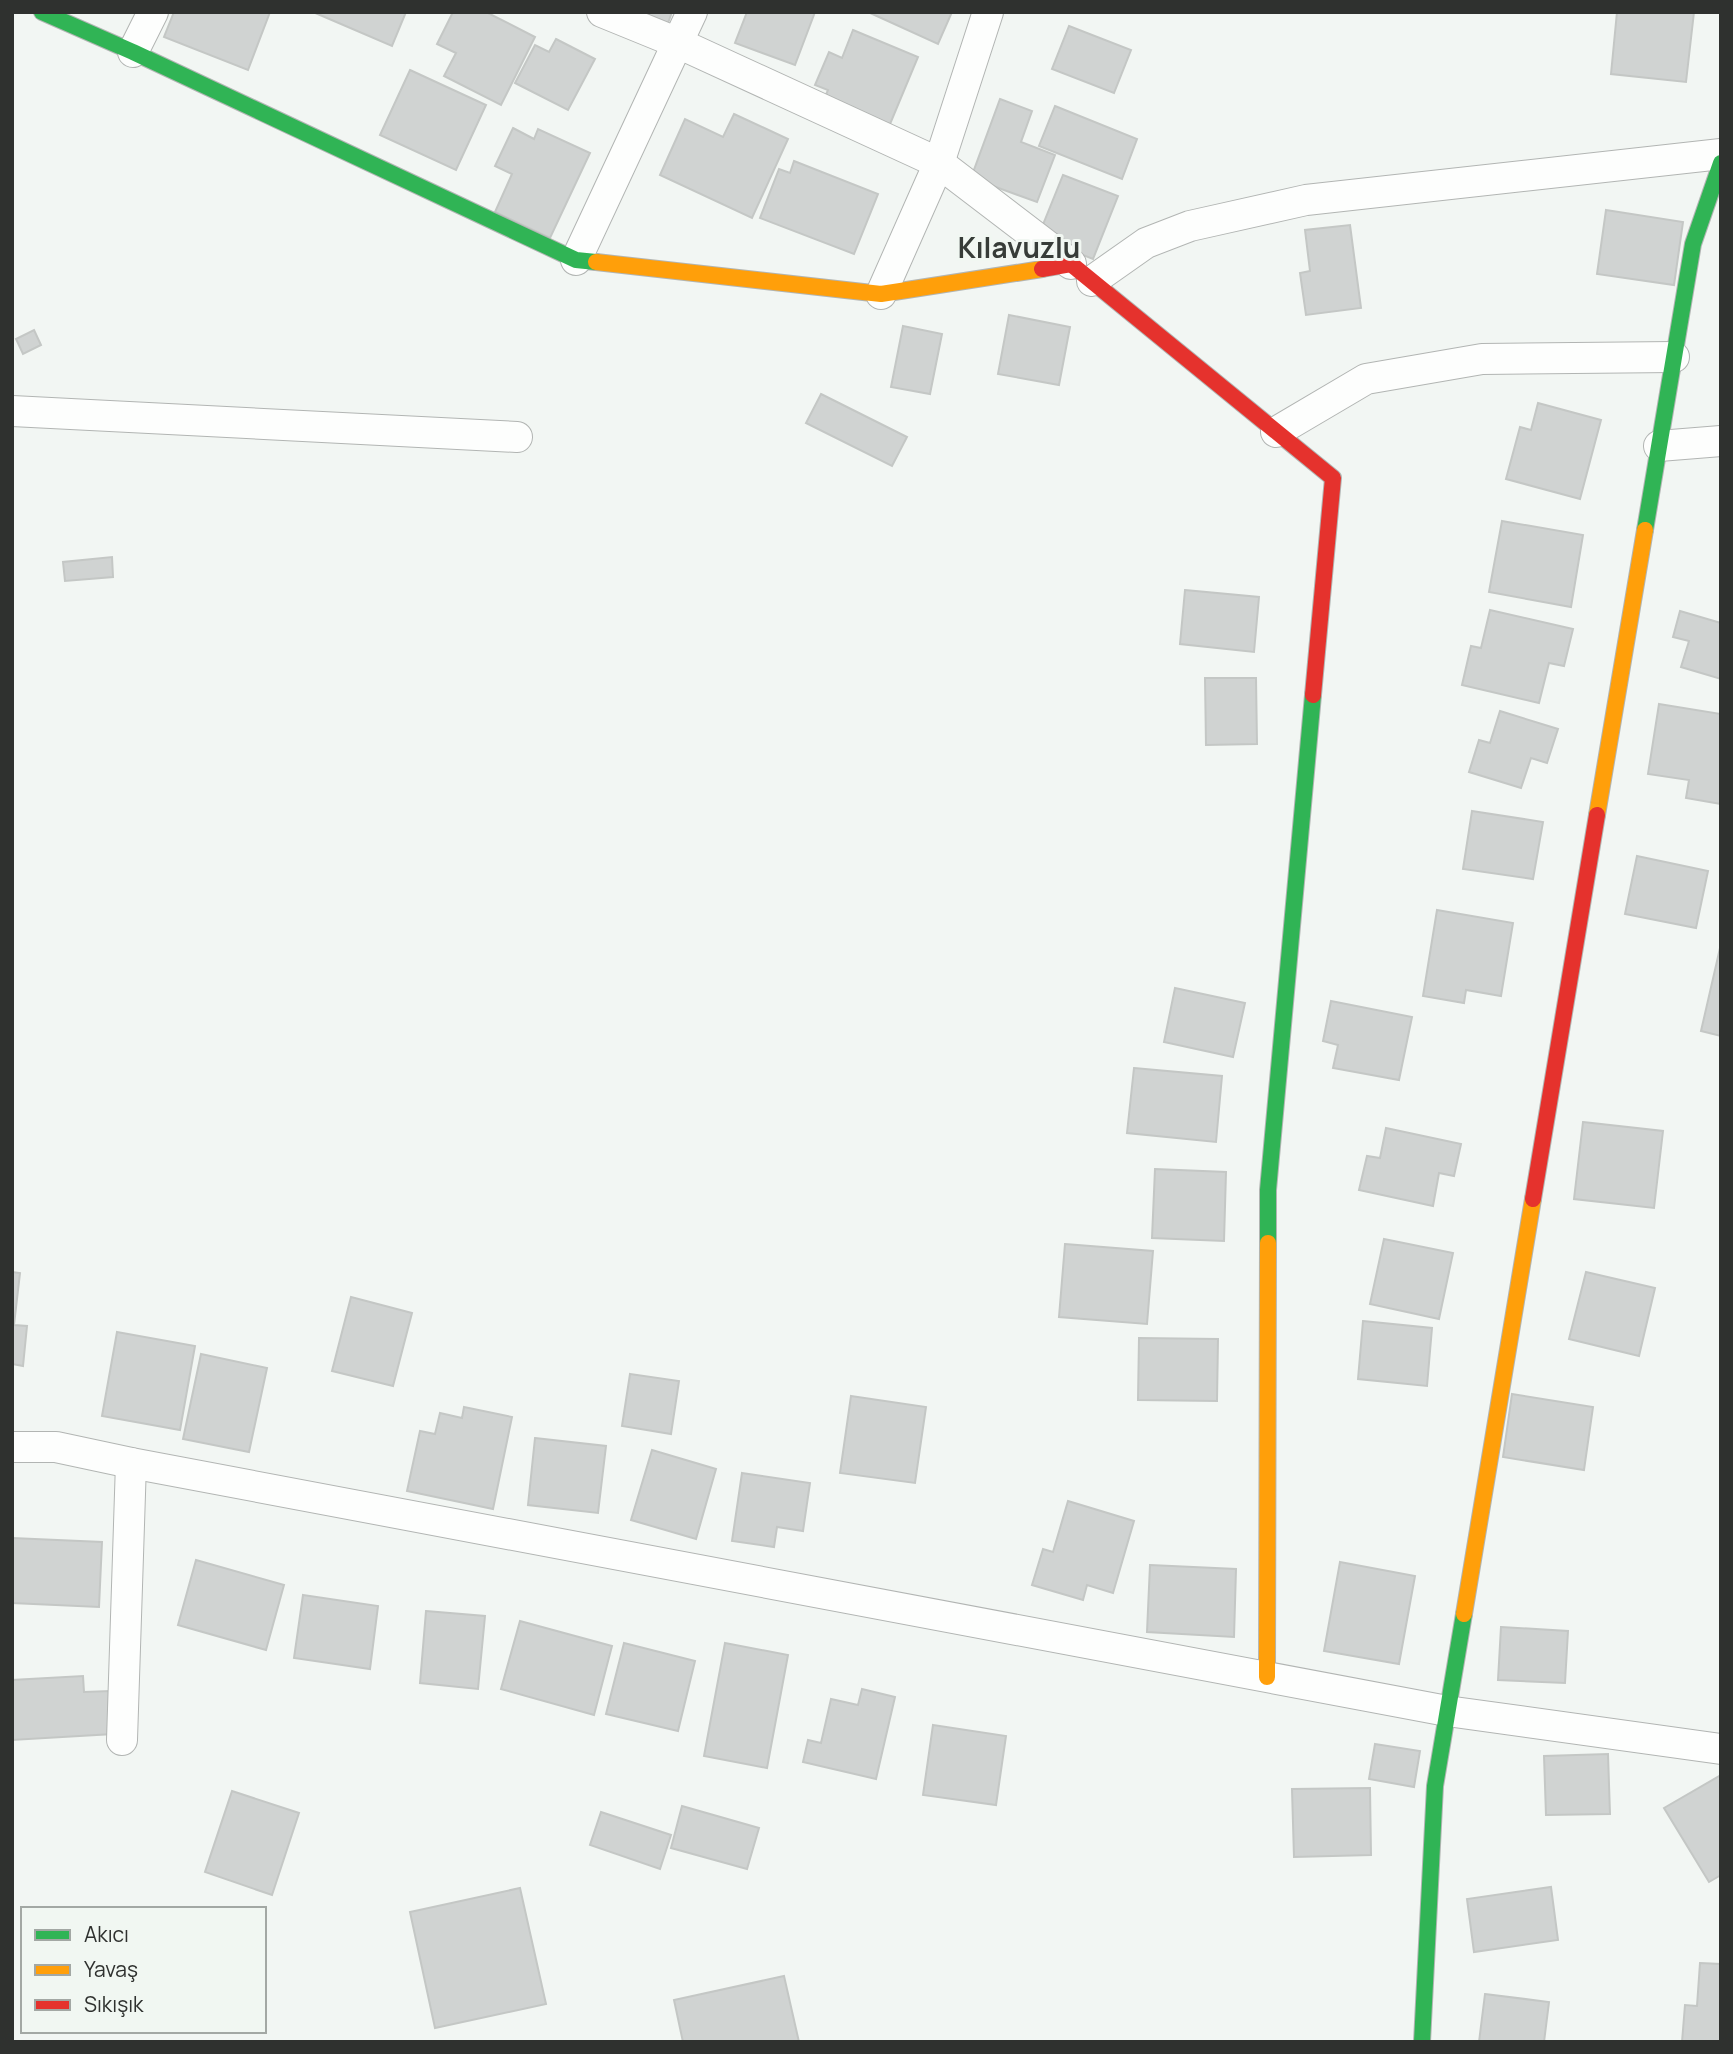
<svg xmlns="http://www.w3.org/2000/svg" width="1733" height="2054" viewBox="0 0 1733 2054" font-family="Manrope,sans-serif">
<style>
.building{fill:#d0d3d2;stroke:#c4c7c5;stroke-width:2}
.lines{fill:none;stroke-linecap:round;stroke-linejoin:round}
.street-casing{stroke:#b2b5b3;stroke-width:32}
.fast-casing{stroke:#b2b5b3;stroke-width:18}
.slow-casing{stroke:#b2b5b3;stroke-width:18}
.jam-casing{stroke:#b2b5b3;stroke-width:18}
.street{stroke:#fdfefd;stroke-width:30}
.fast{stroke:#30b455;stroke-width:16}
.slow{stroke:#ff9f0a;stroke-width:16}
.jam{stroke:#e5322d;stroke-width:16}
.labels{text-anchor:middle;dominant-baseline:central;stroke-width:6;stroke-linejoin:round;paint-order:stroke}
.quarter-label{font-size:28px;font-weight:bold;fill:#373c38;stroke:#f1f7f2}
</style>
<rect width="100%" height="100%" fill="#f2f6f3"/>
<!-- building -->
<g class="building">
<path d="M174,12H270L248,70L164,37Z"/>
<path d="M313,12H406L392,46Z"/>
<path d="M453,12H486L535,37L501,105L444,76L456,53L437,44Z"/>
<path d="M641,12H672L668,23Z"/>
<path d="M747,12H815L795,65L735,43Z"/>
<path d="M868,12H952L938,44Z"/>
<path d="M1617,12H1694L1686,82L1611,74Z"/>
<path d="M1069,26L1131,50L1114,93L1052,69Z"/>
<path d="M853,30L918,57L888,129L823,102L828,90L815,85L829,52L842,58Z"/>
<path d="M556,39L595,59L568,110L515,83L535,45L549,52Z"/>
<path d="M410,70L486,105L456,170L380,135Z"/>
<path d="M1000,99L1032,111L1021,142L1055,155L1037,202L971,178Z"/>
<path d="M1055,106L1137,139L1122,179L1039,146Z"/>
<path d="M734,114L788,139L752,218L660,175L685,119L723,137Z"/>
<path d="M513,128L534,139L538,129L590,153L550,238L495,212L512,174L495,166Z"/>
<path d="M794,161L878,194L854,254L760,218L779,169L790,173Z"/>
<path d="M1063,175L1118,196L1093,259L1038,237Z"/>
<path d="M1606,210L1683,222L1674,285L1597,274Z"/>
<path d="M1350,225L1361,308L1306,315L1300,273L1310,271L1305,230Z"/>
<path d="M1009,315L1070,327L1059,385L998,374Z"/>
<path d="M903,326L942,334L930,394L891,387Z"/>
<path d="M34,330L41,345L23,354L16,339Z"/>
<path d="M821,394L907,437L892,466L806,423Z"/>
<path d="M1538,403L1601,420L1580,499L1506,479L1520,427L1531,430Z"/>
<path d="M1502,521L1583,535L1571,607L1489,592Z"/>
<path d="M112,557L113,577L65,581L63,562Z"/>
<path d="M1185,590L1259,597L1254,652L1180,644Z"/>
<path d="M1490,610L1573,629L1564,666L1549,663L1539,703L1462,685L1471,646L1481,648Z"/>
<path d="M1680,611L1721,623V679L1681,667L1689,641L1673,637Z"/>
<path d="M1205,678H1256L1257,744L1206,745Z"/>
<path d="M1659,704L1721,714V804L1686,798L1689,780L1648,774Z"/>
<path d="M1500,711L1558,729L1547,763L1531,758L1521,788L1469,772L1479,740L1490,743Z"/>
<path d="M1472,811L1543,822L1533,879L1463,869Z"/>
<path d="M1637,856L1708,871L1696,928L1625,914Z"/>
<path d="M1437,910L1513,923L1501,996L1466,990L1464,1003L1423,996Z"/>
<path d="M1720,948H1721V1036L1701,1031Z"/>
<path d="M1175,988L1245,1003L1233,1057L1164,1042Z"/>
<path d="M1331,1001L1412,1017L1399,1080L1333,1068L1338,1045L1323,1041Z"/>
<path d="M1134,1068L1222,1076L1216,1142L1127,1133Z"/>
<path d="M1583,1122L1663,1131L1654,1208L1574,1199Z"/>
<path d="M1386,1128L1461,1144L1454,1176L1439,1173L1433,1206L1359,1190L1367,1156L1380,1158Z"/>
<path d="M1155,1169L1226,1172L1224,1241L1152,1238Z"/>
<path d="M1384,1239L1453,1253L1439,1319L1370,1304Z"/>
<path d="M1065,1244L1153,1251L1147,1324L1059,1317Z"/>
<path d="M12,1272L20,1273L14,1325L27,1326L23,1366L12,1364Z"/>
<path d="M1586,1272L1655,1288L1639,1356L1569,1339Z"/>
<path d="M351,1297L412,1313L393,1386L332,1371Z"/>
<path d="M1363,1321L1432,1328L1427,1386L1358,1379Z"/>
<path d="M117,1332L195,1346L180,1430L102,1416Z"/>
<path d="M1139,1338L1218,1339L1217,1401L1138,1400Z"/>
<path d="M201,1354L267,1368L249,1452L183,1439Z"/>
<path d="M630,1374L679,1381L671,1434L622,1426Z"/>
<path d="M1512,1394L1593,1407L1584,1470L1503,1457Z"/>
<path d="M851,1396L926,1407L915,1483L840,1473Z"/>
<path d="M464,1407L512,1417L493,1509L407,1491L420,1431L435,1434L440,1413L462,1418Z"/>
<path d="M535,1438L606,1446L598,1513L528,1505Z"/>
<path d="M652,1450L716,1469L696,1539L631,1520Z"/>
<path d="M742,1473L810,1483L803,1531L777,1527L774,1547L732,1541Z"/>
<path d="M1068,1501L1134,1521L1113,1593L1087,1585L1083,1600L1032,1585L1043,1549L1053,1552Z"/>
<path d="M12,1538L102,1542L99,1607L12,1603Z"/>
<path d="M196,1560L284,1585L266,1650L178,1625Z"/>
<path d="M1340,1562L1415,1576L1399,1664L1324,1651Z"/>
<path d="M1150,1565L1236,1569L1234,1637L1147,1632Z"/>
<path d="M303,1595L378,1606L370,1669L294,1658Z"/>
<path d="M426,1611L485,1616L478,1689L420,1683Z"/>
<path d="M520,1621L612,1646L594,1715L501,1689Z"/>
<path d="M1501,1627L1568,1631L1565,1683L1498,1680Z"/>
<path d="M624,1643L695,1661L678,1731L606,1714Z"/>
<path d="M725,1643L788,1655L767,1768L704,1756Z"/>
<path d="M83,1676L84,1692L110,1691L113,1734L12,1740V1680Z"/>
<path d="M862,1689L895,1697L876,1779L803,1762L808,1740L821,1743L831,1699L858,1705Z"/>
<path d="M933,1725L1006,1736L996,1805L923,1795Z"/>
<path d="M1375,1744L1420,1751L1414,1787L1369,1779Z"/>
<path d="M1608,1754L1610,1814L1546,1815L1544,1756Z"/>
<path d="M1721,1775V1875L1709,1882L1664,1808Z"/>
<path d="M1370,1788L1371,1855L1294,1857L1292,1789Z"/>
<path d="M232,1791L299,1813L272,1895L205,1872Z"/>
<path d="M682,1806L759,1828L747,1869L671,1848Z"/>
<path d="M601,1812L671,1835L660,1869L590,1845Z"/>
<path d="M1551,1887L1558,1940L1474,1952L1467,1899Z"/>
<path d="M520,1888L546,2004L435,2028L410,1912Z"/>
<path d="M1700,1963L1721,1964V2042H1682L1685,2005L1697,2006Z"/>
<path d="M784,1976L799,2042H683L674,2000Z"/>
<path d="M1485,1994L1549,2002L1544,2042H1479Z"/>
</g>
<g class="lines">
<!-- street casing -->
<g class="street-casing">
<g id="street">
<path d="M602,12L678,43L939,163L1071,264"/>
<path d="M133,52L153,12"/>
<path d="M576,260L692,12"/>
<path d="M1092,281L1146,243L1190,226L1306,200L1721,154"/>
<path d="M881,294L939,163L988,12"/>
<path d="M12,411L517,437"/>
<path d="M1276,432L1366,379L1482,359L1674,357"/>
<path d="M1659,446L1721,441"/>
<path d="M12,1447H56L131,1463L1447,1711L1721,1749"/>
<path d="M122,1740L131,1463"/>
</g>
</g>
<!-- fast casing -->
<g class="fast-casing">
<g id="fast">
<path d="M42,12L133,52L576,260L596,262"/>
<path d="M1645,530L1693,244L1721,163"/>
<path d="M1268,1243V1190L1313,695"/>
<path d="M1422,2042L1435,1786L1464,1614"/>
</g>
</g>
<!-- slow casing -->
<g class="slow-casing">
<g id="slow">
<path d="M596,262L881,294L1042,269"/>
<path d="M1597,815L1645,530"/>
<path d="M1464,1614L1533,1199"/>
<path d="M1267,1677L1268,1243"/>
</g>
</g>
<!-- jam casing -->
<g class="jam-casing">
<g id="jam">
<path d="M1042,269L1071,264L1333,478L1313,695"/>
<path d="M1533,1199L1597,815"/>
</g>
</g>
<!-- street -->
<use href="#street" class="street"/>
<!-- fast -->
<use href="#fast" class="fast"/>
<!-- slow -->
<use href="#slow" class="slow"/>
<!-- jam -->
<use href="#jam" class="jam"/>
</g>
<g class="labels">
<!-- quarter labels -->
<g class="quarter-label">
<text x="1019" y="247">Kılavuzlu</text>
</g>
</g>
<!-- border -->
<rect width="1733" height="2054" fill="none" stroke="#2f312f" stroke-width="28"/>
<!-- legend -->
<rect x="21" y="1907" width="245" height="126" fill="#f1f7f2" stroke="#a3a8a4" stroke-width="2"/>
<rect x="35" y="1930" width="35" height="10" fill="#30b455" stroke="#a3a8a4" stroke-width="2"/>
<text x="84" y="1942" font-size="21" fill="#2f312f">Akıcı</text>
<rect x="35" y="1965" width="35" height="10" fill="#ff9f0a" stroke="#a3a8a4" stroke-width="2"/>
<text x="84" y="1977" font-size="21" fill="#2f312f">Yavaş</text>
<rect x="35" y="2000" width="35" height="10" fill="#e5322d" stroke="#a3a8a4" stroke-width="2"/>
<text x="84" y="2012" font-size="21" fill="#2f312f">Sıkışık</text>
</svg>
